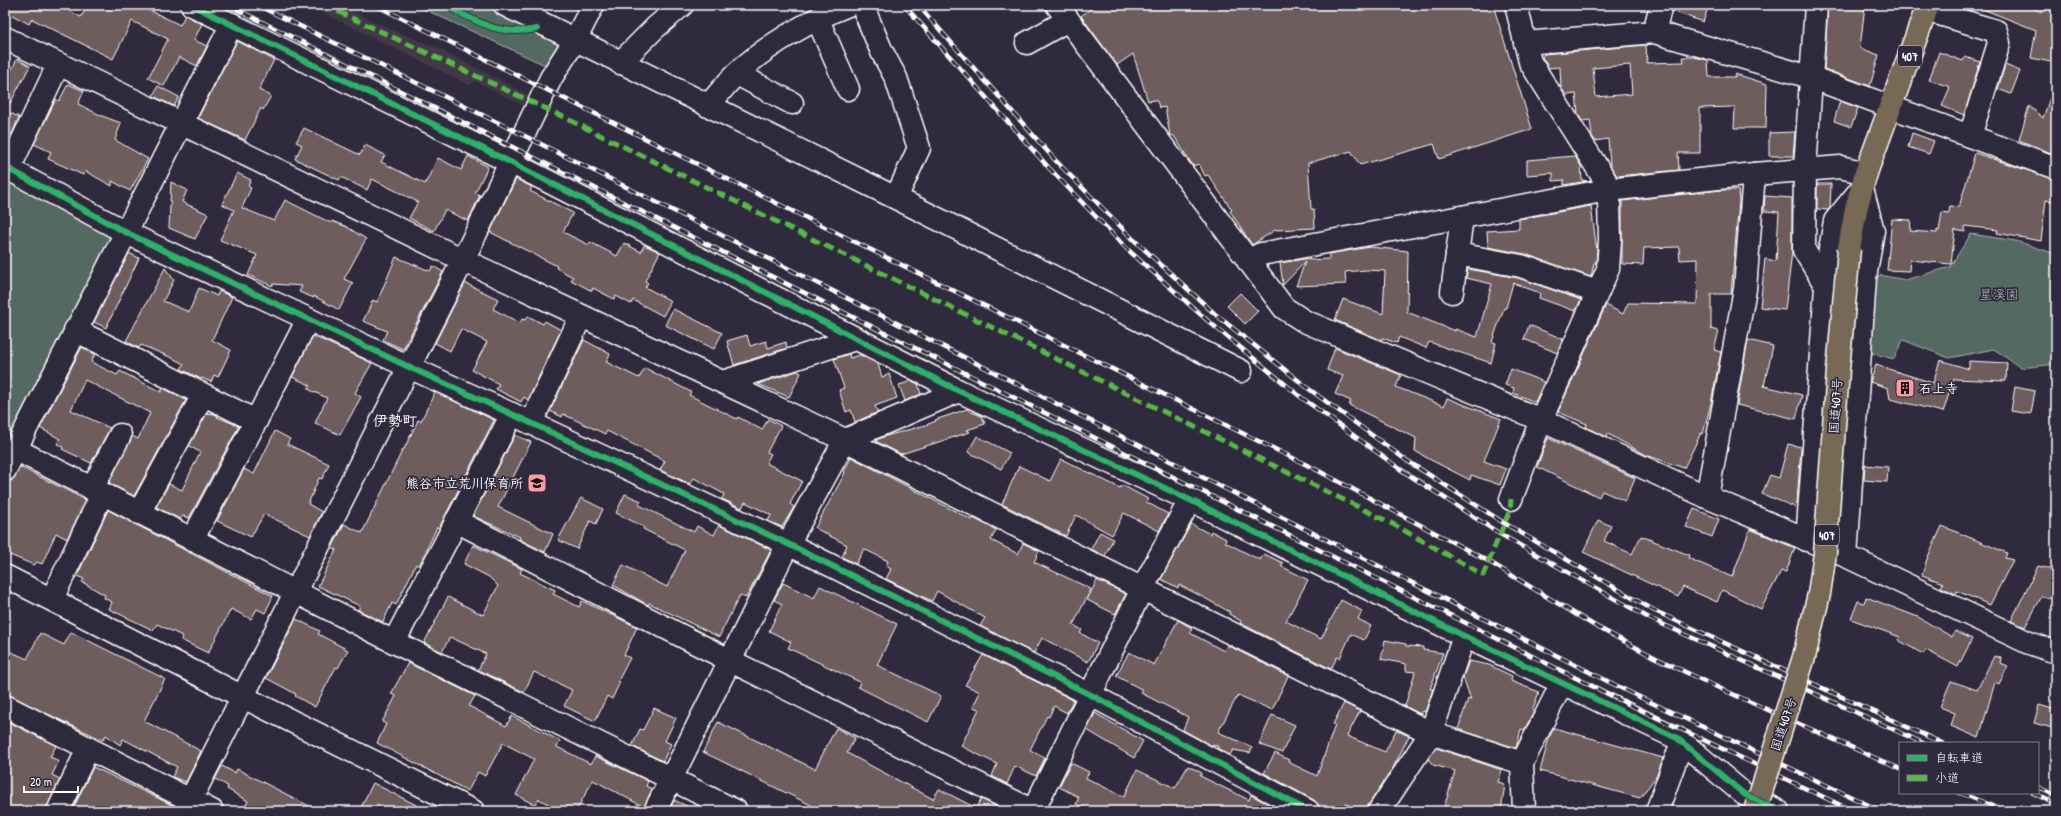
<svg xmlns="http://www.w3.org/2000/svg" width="2061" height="816" viewBox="0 0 2061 816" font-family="'Patrick Hand','Klee One',sans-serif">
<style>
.built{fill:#423946}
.green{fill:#546963;stroke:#aab4b1}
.building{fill:#6e5d5b;stroke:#fff;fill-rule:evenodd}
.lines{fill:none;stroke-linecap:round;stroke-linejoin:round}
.street-casing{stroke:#fff;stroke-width:25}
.secondary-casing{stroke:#fff;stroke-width:25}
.highway-casing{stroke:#fff;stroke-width:25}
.street{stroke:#2f2a3d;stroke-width:22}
.secondary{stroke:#2f2a3d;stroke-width:22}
.highway{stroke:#776954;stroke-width:22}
.rail-casing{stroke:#fff;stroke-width:4.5}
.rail{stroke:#2f2a3d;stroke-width:3;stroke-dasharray:9;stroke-linecap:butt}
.highway-bridge-casing{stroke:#fff;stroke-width:25;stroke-linecap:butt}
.highway-bridge{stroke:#776954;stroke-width:22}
.quiet{stroke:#58b947;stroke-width:5;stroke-dasharray:10 5;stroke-linecap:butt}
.cycleway-casing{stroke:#2f2a3d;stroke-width:8}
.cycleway{stroke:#2db169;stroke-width:6}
.labels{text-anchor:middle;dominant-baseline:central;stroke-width:3.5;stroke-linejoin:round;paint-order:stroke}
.shield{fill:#2f2a3d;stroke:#c1bfc5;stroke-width:1}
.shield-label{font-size:12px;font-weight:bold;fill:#fff}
.park-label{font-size:13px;fill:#b2bcb9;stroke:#2f2a3d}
.poi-label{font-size:13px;font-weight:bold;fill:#fff;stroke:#2f2a3d;text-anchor:start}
.street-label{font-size:13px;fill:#fff;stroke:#2f2a3d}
.quarter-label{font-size:15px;font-weight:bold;fill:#fff;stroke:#2f2a3d}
</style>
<rect width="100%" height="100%" fill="#2f2a3d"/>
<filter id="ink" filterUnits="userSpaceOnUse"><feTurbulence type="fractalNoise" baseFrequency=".025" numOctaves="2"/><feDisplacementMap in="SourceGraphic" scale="8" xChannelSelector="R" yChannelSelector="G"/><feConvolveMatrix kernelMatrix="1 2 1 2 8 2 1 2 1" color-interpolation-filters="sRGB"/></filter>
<g filter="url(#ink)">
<!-- built -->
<path class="built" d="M307,5H341L383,26L433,46L531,96L526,107L475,81L469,85Z"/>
<!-- green -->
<g class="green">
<path d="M415,5H494L556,36L559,44L547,66Z"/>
<path d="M5,177L116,233L5,452Z"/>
<path d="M1971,234L2016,241L2056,254V364L2021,368L1994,349L1949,358L1903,340L1894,359L1856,349L1868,285L1880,275L1905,280L1950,267Z"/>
</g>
<!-- building -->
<g class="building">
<path d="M5,5H58L81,17L87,5H139L180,25L185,15L202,24L194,40L207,46L197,66L179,57L164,86L148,78L168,39L132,21L113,59L32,19L29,24L14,16L5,11Z"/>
<path d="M1096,5H1493L1532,129L1439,159L1434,144L1360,165L1351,151L1308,163L1311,209H1314L1315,228L1275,230L1252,245L1230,211L1232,210L1208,175L1205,176L1199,164L1193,166L1174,136L1170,135L1165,107L1160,108L1156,100L1148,101L1133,54L1117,65L1081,16Z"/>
<path d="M1673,5H1709L1703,22L1672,11Z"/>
<path d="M1839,5H1865L1860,48L1879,55L1870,86L1824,69L1828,7H1838Z"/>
<path d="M2028,5L2041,12L2043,5L2056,11V63L2031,58L2036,30L1975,6Z"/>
<path d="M237,41L274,60L259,90L271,96L263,110L261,108L245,140L198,118Z"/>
<path d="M1646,45L1647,63L1684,62L1683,57H1694L1708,60L1709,77H1735V74L1767,84L1766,128H1734L1735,107L1700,108V153H1678L1679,170L1617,176L1610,165L1608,139L1595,141L1592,136L1590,120L1582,121L1578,114L1576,94L1566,95L1561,88L1560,67L1549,68L1542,57L1544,54ZM1630,65L1632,94L1596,97L1593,68Z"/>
<path d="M1939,52L1963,61L1965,57L1980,62L1964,115L1942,106L1950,87L1929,80Z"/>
<path d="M17,59L30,66L6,111L19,117L12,134L5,130V82Z"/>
<path d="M2005,65L2020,71L2011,94L1998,89Z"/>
<path d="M68,84L84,91L78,104L102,116L121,123L115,140L148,159L130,191L112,181V186L85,171L83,175L48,159L51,152L34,144L56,99L59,101Z"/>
<path d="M158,86L179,97L174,106L153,96Z"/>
<path d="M2054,86L2056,87V155L2019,140L2029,106L2043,118Z"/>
<path d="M1840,101L1858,108L1851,127L1834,121Z"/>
<path d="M304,128L360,155L365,145L385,155L381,162L425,184L438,158L461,170L468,156L488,167L475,193L480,195L468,221L445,210L434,231L409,218L418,202L372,179L367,190L341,177L339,180L295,159L302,145L296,142Z"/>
<path d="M1795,132L1793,156H1769V133Z"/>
<path d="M1912,133L1934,141L1929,154L1908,147Z"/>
<path d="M1975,153L2056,180V202L2046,200L2041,241L1997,233L1998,230L1965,226V232L1955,230L1951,264L1910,260L1909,271L1887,270L1892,219L1911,220L1910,231L1937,233V230L1939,231L1942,212L1949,213L1950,206L1959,207Z"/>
<path d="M1575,156L1581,166L1582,180L1587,181L1564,185V180L1553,181V173L1527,175V160Z"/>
<path d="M237,173L251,180L248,186L251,188L242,208L274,221L285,200L331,223L332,221L347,227L366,239L344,279L353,283L339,310L314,296V298L299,292L302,286L273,284L272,286L248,275L257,255L220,240L234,210L222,204Z"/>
<path d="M516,179L532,187L530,191L573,213L563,232L589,245L590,242L617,256L624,243L641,252L644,245L660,252L645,281L648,283L645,287L671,301L663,316L633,300L631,304L616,296L614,299L593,288L592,291L571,280L573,277L556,268L557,266L490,232Z"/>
<path d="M171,182L187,190L182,202L208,214L195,239L169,228Z"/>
<path d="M1817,184H1831L1830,208L1828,210L1817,209Z"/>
<path d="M1721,190H1738L1739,201L1731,294H1711V329L1719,331L1714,350L1721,352L1711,403L1703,434L1701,433L1684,468L1646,455L1608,434L1607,437L1586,427L1587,424L1558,412L1606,305L1623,314L1628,303L1697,304L1698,259L1680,260L1679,247L1644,248L1643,265L1622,264V201Z"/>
<path d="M1765,196L1792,198V252L1785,310L1760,307L1765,259L1776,261L1779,212L1764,211Z"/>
<path d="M1591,206L1597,251L1596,263H1594L1591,277L1525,254L1488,247L1487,231L1519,229V219Z"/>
<path d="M1370,247L1408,251L1407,312L1455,331V329L1477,337L1492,284L1466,278L1468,269L1518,278L1581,300L1575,311L1539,298L1540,293L1513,283L1506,308H1504L1492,342L1496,343L1491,363L1429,342L1426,348L1399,337L1397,343L1382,338L1381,340L1335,320L1343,299L1383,314L1385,271L1366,270L1345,272L1346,284L1296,286L1305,262L1283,285L1280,263L1310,258L1308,260L1329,259V254Z"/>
<path d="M129,253L139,258L106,328L94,322Z"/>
<path d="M396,257L430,271L433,266L443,272L403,349L383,340L387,331L363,321L373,300L377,302Z"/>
<path d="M165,268L174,280L163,301L189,312L199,288L217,296L219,291L232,297L212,340L231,350L218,377L214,375L211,382L202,378L201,379L181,369L184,364L170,357L141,345L139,348L126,341Z"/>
<path d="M465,283L498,299L493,309L520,323L522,319L525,320L528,316L543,324L545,321L561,330L528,400L524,397L521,402L496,389L499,384L472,370L487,342L461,329L450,351L435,343Z"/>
<path d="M1240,293L1258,311L1245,324L1227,306Z"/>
<path d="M673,309L722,333L714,349L665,325Z"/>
<path d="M1529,325L1563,339L1557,353L1524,339Z"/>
<path d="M747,335L750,346L766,341L768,348L786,342L787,348L734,365L727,341Z"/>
<path d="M313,336L372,363L355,393L361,397L340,435L315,423L327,398L308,389L310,385L292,377Z"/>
<path d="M584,340L610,354L606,362L639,378L645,368L691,392L689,395L737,419L738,417L762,430L768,419L781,426L767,452L771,454L766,463L802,481L790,504L794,507L782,527L768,521L771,515L745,502L742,508L722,499L724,494L694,478L690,484L660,470L665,461L607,431L605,434L563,414L562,417L550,411Z"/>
<path d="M1748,340L1773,346L1764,386L1802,395L1796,419L1737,405Z"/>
<path d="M82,347L95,354L91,362L117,375L120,371L161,392L163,388L186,400L134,496L109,483L132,436L138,439L150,413L85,380L71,410L110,428L91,463L62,449L63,447L57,444L60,439L40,428Z"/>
<path d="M1335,348L1401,375L1396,387L1444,406L1447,398L1501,419L1484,461L1506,469L1500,485L1471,475L1470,480L1429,459L1415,451L1416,438L1349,405L1351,401L1335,394L1343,376L1327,370Z"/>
<path d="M849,354L850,358L860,355L878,364L882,377L889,374L897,398L875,406L878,412L855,422L851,410L846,412L839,390L844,388L834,359Z"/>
<path d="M1940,360L1969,369V361L2007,363L2006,381L1954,379L1943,412L1890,399L1888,388L1870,382L1876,365L1933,383Z"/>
<path d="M1511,369L1544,382L1535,402L1513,393L1514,388L1505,385Z"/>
<path d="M797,371L801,373L789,397L758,384Z"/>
<path d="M912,381L918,384L921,394L905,401L899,385Z"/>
<path d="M2015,387L2035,391L2031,414L2011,411Z"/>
<path d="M435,392L494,420L439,528L437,527L419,566L416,564L396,605L392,603L383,622L358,610L360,606L318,586L336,550L332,548L344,524L362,533L403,449H404L418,420L421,421Z"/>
<path d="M967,409L971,412L982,416L985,424L967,430L970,432L901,454L877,442L876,440L886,436L926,425L936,421L935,420Z"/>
<path d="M207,413L214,414L218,416L217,417L239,426L189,518L183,516L180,519L156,507L169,484L182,490L200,452L189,446Z"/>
<path d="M275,431L290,439L287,444L329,464L322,479L319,478L308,504L322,512L310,536L264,514L251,537L217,521L244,469L254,474Z"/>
<path d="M515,435L531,442L498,507L553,534L545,552L519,539L520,537L473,516Z"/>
<path d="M977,436L1010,453L1001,469L968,452Z"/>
<path d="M1548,438L1635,478L1625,501L1602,491L1599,497L1537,467Z"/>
<path d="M1788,444L1801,447L1797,502L1795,507L1762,494L1770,475L1779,478Z"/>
<path d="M851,457L972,520L973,518L996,530L991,540L1018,554L1023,543L1039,551L1034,562L1091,589L1073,625L1082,630L1080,633L1098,643L1088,662L1042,638L1034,653L980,626L985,618L937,591L932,601L886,579L891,569L886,566L888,561L864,549L856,564L842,557L847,545L815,528L845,473L844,472Z"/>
<path d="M1061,459L1120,488L1122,485L1148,499L1146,502L1168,514L1159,531L1124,513L1112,535L1076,515L1066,536L1002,504L1019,466L1050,481Z"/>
<path d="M1865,465L1888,467L1887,482L1864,480Z"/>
<path d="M20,467L86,500L67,539L56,533L42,564L37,562L34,565L5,553V482L12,480Z"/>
<path d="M625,494L641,501L639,505L694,532L697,526L714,535L719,525L771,550L746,598L740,595L719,637L649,603L648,605L613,585L623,565L667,587L685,550L643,529L644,527L616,513Z"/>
<path d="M581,498L603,509L596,524L590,521L577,549L558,540Z"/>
<path d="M1694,509L1719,519L1712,537L1686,527Z"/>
<path d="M108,510L273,596L265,613L257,609L251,619L231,609L208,653L181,640L182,636L157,624L153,630L109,609L112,602L104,598L105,595L82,582L84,579L77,576Z"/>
<path d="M1598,520L1611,526L1604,541L1632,554L1641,536L1689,555L1688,558L1732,577L1750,529L1795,548L1786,572L1781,571L1761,609L1722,590L1717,602L1683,587L1678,597L1583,552Z"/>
<path d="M1191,524L1210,534L1211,531L1226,539L1225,542L1260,560L1264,554L1283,563L1281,566L1308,580L1286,621L1321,639L1341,600L1362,611L1358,619L1371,626L1364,640L1351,634L1340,658L1337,657L1331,669L1240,623L1241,621L1229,614L1230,612L1199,595L1179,585L1178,588L1161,579Z"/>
<path d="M1942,526L2007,553L2005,558L2013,560L1990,605L1957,591L1956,594L1941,587L1943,583L1922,575L1927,559Z"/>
<path d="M1100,532L1113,539L1105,556L1091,549Z"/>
<path d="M473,545L522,569L520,573L555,590L553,594L579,607L582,601L637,627L624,655L630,658L618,681L620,682L612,699L607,696L595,721L564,706L572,690L534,672L524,692L478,670L486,654L450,637L442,652L424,643L448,597L483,615L498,586L489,577L464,564Z"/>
<path d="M2038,566L2056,570V601L2042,596L2025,627L2011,621Z"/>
<path d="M1097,580L1126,594L1115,614L1087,600Z"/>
<path d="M783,583L814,598L820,586L897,624L877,665L941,696L928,722L858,687L860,682L788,648L791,642L769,631L782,604L774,600Z"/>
<path d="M1866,597L1918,617L1952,637L1955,631L1972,639L1958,667L1926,650L1923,654L1898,640L1900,637L1851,619L1858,601L1864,603Z"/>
<path d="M296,619L320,631L318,634L348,650L338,668L336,667L315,707L295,696L296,694L266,678Z"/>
<path d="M1178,620L1192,628L1190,633L1224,651L1227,645L1288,676L1272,710L1238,695L1218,732L1252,747L1250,753L1233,750L1230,755L1217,748L1218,746L1210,745L1183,730L1188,717L1141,693L1143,690L1116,676L1129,652L1154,665Z"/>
<path d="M71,632L165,679L144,721L201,751L186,782L172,777L177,767L123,739L120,745L106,735L103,740L5,694V649L27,659L40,633L64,645Z"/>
<path d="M1385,640L1406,644V646L1423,647V650L1443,653L1430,689H1433L1425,712L1422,711L1420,714L1405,706L1415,672L1406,671V664L1381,659Z"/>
<path d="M983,655L1073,700L1067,713L1054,706L1049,717L1047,716L1030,750L1045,758L1036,776L1015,766L1007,784L992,776L997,764L961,746L979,709L973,707L980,692L965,685Z"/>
<path d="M1994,656L2001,658L2000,663L2008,666L1999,684L1995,682L1979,738L1951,726L1955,713L1940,707L1951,681L1977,690Z"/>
<path d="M1469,661L1489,665L1512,676L1511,681L1539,692L1532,711L1534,712L1524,730L1521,729L1516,748L1458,729L1468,699L1471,700L1463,677Z"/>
<path d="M408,663L475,696L469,706L506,726L512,716L560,741L557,747L591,764L595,756L648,781L646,786L652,789L644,807L593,780L576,811H561L539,799L535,805L516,795L534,759L503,743L485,776L478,772L468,791L377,743L386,724L382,722L396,696L391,694Z"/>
<path d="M1344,703L1360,711L1347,736L1385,752L1396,730L1409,736L1392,770L1369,804L1367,811H1360L1345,803L1341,811H1320L1319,805L1314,800L1264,773L1275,753L1289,760L1288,762L1317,776L1335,725L1333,724Z"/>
<path d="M2039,705L2056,710V729L2034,723Z"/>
<path d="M654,708L676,718L665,741L671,744L663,761L632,746L640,729L643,730Z"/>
<path d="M1095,713L1143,741L1134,758L1087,730Z"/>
<path d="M1272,715L1295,725L1282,753L1259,744Z"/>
<path d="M5,720L56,746L50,757L59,761L52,775L60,779L46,811H5Z"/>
<path d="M718,722L815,769L836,728L855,738L847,753L933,799L939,789L976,808L981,799L996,806L993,811H823L703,752Z"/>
<path d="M1554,728L1663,758L1657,775L1640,798L1540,771L1549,738Z"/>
<path d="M1436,748L1502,770L1498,782L1505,784L1501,811H1443L1455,771L1433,765L1428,759Z"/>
<path d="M1071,763L1089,772L1086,778L1124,797L1137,770L1175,788L1188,766L1202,773L1200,776L1249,800L1251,795L1281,811H1091L1076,804L1079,797L1059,787Z"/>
<path d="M222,766L235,773L237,769L319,811H243L248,801L227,789L228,786L215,779Z"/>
<path d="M93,767L174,806L173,811H72Z"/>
<path d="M373,783L428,811H359Z"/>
<path d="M674,800L697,811H669Z"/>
</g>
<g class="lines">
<!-- street casing -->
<g class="street-casing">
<g id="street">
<path d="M192,5L510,162L959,391L1190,500L1464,636L1677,738L1744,794L1778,811"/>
<path d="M505,5L896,198L1241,371"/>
<path d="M862,5L882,52L896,78L919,148L896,198"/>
<path d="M1057,5L1284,308L1304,321L1541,420L1707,497L1846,556L2029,643L2056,652"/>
<path d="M1816,5L1805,169L1804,250L1826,286"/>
<path d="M1926,10L1996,31L1999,43L1970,136"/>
<path d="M818,20L848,89"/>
<path d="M1654,32L1661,5"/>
<path d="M5,38L463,260L845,440L1431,733L1522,763"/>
<path d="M1027,43L1068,20"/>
<path d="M1525,43L1654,32L1810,77L2056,168"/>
<path d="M620,63L656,27L682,5"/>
<path d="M737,74L792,103"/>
<path d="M708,106C717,96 726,84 736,74C764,47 812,19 848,5"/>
<path d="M5,167L127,233L409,367L531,423L788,544L1091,695L1308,811"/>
<path d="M9,169L58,65"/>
<path d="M1457,254L1521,266L1597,292"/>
<path d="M1248,261L1261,254L1608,190L1754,174L1840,167L1866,173"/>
<path d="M1452,292L1462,217"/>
<path d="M75,330L256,421"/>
<path d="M723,382L855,339"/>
<path d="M531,423L581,316"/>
<path d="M15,449L394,642L736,811"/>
<path d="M5,470L232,24"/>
<path d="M92,489L120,435"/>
<path d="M1707,497L1745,289L1754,174"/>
<path d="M1511,499L1541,420L1608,269L1610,240L1609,201L1605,180L1530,62L1516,5"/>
<path d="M139,513L203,395"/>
<path d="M456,521L731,661L1033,811"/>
<path d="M192,540L256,421L308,319"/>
<path d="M1807,540L1828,261L1835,221L1862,188"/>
<path d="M1846,556L1865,278L1873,231L1862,188"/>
<path d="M52,599L102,494"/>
<path d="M394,642L512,414"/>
<path d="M5,706L212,811"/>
<path d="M58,811L88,749"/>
<path d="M185,811L463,260L551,78L575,40L593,5"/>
<path d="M655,811L788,544L845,440L959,391"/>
<path d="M1033,811L1142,589L1190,500"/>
<path d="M1379,811L1431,733L1464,636"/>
<path d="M1524,811L1522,763L1562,683"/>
<path d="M1657,811L1678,753L1684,743"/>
</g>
</g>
<!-- secondary casing -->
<g class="secondary-casing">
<path id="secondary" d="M5,576L243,697L473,811"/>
</g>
<!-- highway casing -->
<g class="highway-casing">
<path id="highway" d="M1849,249L1856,209L1866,173L1928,5"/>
</g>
<!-- street -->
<use href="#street" class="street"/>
<!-- secondary -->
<use href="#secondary" class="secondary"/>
<!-- highway -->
<use href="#highway" class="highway"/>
<!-- rail casing -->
<g class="rail-casing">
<g id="rail">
<path d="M228,5L1624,702L1853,811"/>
<path d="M257,5L511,129L1631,693L1881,811"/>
<path d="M375,5L1315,469L1488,561L1595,626L1656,658L1719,688L1900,769"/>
<path d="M904,5L1049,168L1126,248L1208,321L1302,398L1400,469L1500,534L1649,618L1923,743"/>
<path d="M918,5L1056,161L1133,239L1215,314L1309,389L1406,460L1504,523L1655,611L1942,743"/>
<path d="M2038,787L2056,796"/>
<path d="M1960,793L2006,811"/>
<path d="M2033,793L2056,804"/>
</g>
</g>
<!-- rail -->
<use href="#rail" class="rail"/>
<!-- highway-bridge casing -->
<g class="highway-bridge-casing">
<path id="highway-bridge" d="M1755,811L1804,657L1819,594L1825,553L1838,370L1849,249"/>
</g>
<!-- highway-bridge -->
<use href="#highway-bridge" class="highway-bridge"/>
<!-- quiet -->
<path class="quiet" d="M324,5L549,110L1295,476L1391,523L1483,575L1510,510L1511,499"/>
<!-- cycleway casing -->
<g class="cycleway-casing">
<g id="cycleway">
<path d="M192,5L510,162L959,391L1190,500L1464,636L1677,738L1744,794L1778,811"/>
<path d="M444,5C477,21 499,37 537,29"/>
<path d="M5,167L127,233L409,367L531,423L788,544L1091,695L1308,811"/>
</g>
</g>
<!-- cycleway -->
<use href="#cycleway" class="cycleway"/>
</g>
</g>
<!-- icons -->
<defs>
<g id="building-square" transform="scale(1)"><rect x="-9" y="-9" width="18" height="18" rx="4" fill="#ff9aa2" stroke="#2f2a3d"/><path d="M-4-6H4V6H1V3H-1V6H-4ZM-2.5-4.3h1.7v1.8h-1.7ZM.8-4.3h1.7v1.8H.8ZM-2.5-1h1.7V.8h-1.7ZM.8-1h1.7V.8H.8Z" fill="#111"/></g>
<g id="school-square" transform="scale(1)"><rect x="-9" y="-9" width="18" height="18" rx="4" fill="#ff9aa2" stroke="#2f2a3d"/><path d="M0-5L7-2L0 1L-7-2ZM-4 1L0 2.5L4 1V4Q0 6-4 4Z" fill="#111"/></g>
</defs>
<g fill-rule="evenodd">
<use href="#building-square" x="1905" y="388"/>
<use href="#school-square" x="537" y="483"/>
</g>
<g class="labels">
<!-- shield labels -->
<g class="shield">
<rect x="1898" y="46" width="24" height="20" rx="3"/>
<rect x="1815" y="525" width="24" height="20" rx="3"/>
</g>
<g class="shield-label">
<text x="1910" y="56">407</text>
<text x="1827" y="535">407</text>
</g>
<!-- park labels -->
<g class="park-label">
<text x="1999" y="294">星溪園</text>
</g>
<!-- poi labels -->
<g class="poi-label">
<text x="1919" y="388">石上寺</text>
<text x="523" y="483" text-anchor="end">熊谷市立荒川保育所</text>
</g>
<!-- street labels -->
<g class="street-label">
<text transform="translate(1835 406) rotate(-86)">国道407号</text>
<text transform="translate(1783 724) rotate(-72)">国道407号</text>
</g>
<!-- quarter labels -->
<g class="quarter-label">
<text x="395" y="420">伊勢町</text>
</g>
</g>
<!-- margin -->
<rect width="2061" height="816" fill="none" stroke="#2f2a3d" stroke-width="20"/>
<rect x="10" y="10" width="2041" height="796" fill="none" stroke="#fff" stroke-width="1.5" filter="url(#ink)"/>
<!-- legend -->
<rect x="1899" y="742" width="140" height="52" fill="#2f2a3d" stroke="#827f8b"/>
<rect x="1907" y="755" width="20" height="6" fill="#2db169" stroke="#827f8b"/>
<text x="1935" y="762" font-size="12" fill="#ffffff">自転車道</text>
<rect x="1907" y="775" width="20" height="6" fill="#58b947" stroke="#827f8b"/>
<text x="1935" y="782" font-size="12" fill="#ffffff">小道</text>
<!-- scale -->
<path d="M24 786v6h54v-6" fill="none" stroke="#ffffff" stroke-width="2"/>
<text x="30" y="786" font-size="12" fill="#ffffff" stroke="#2f2a3d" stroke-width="3" paint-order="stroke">20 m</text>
</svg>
